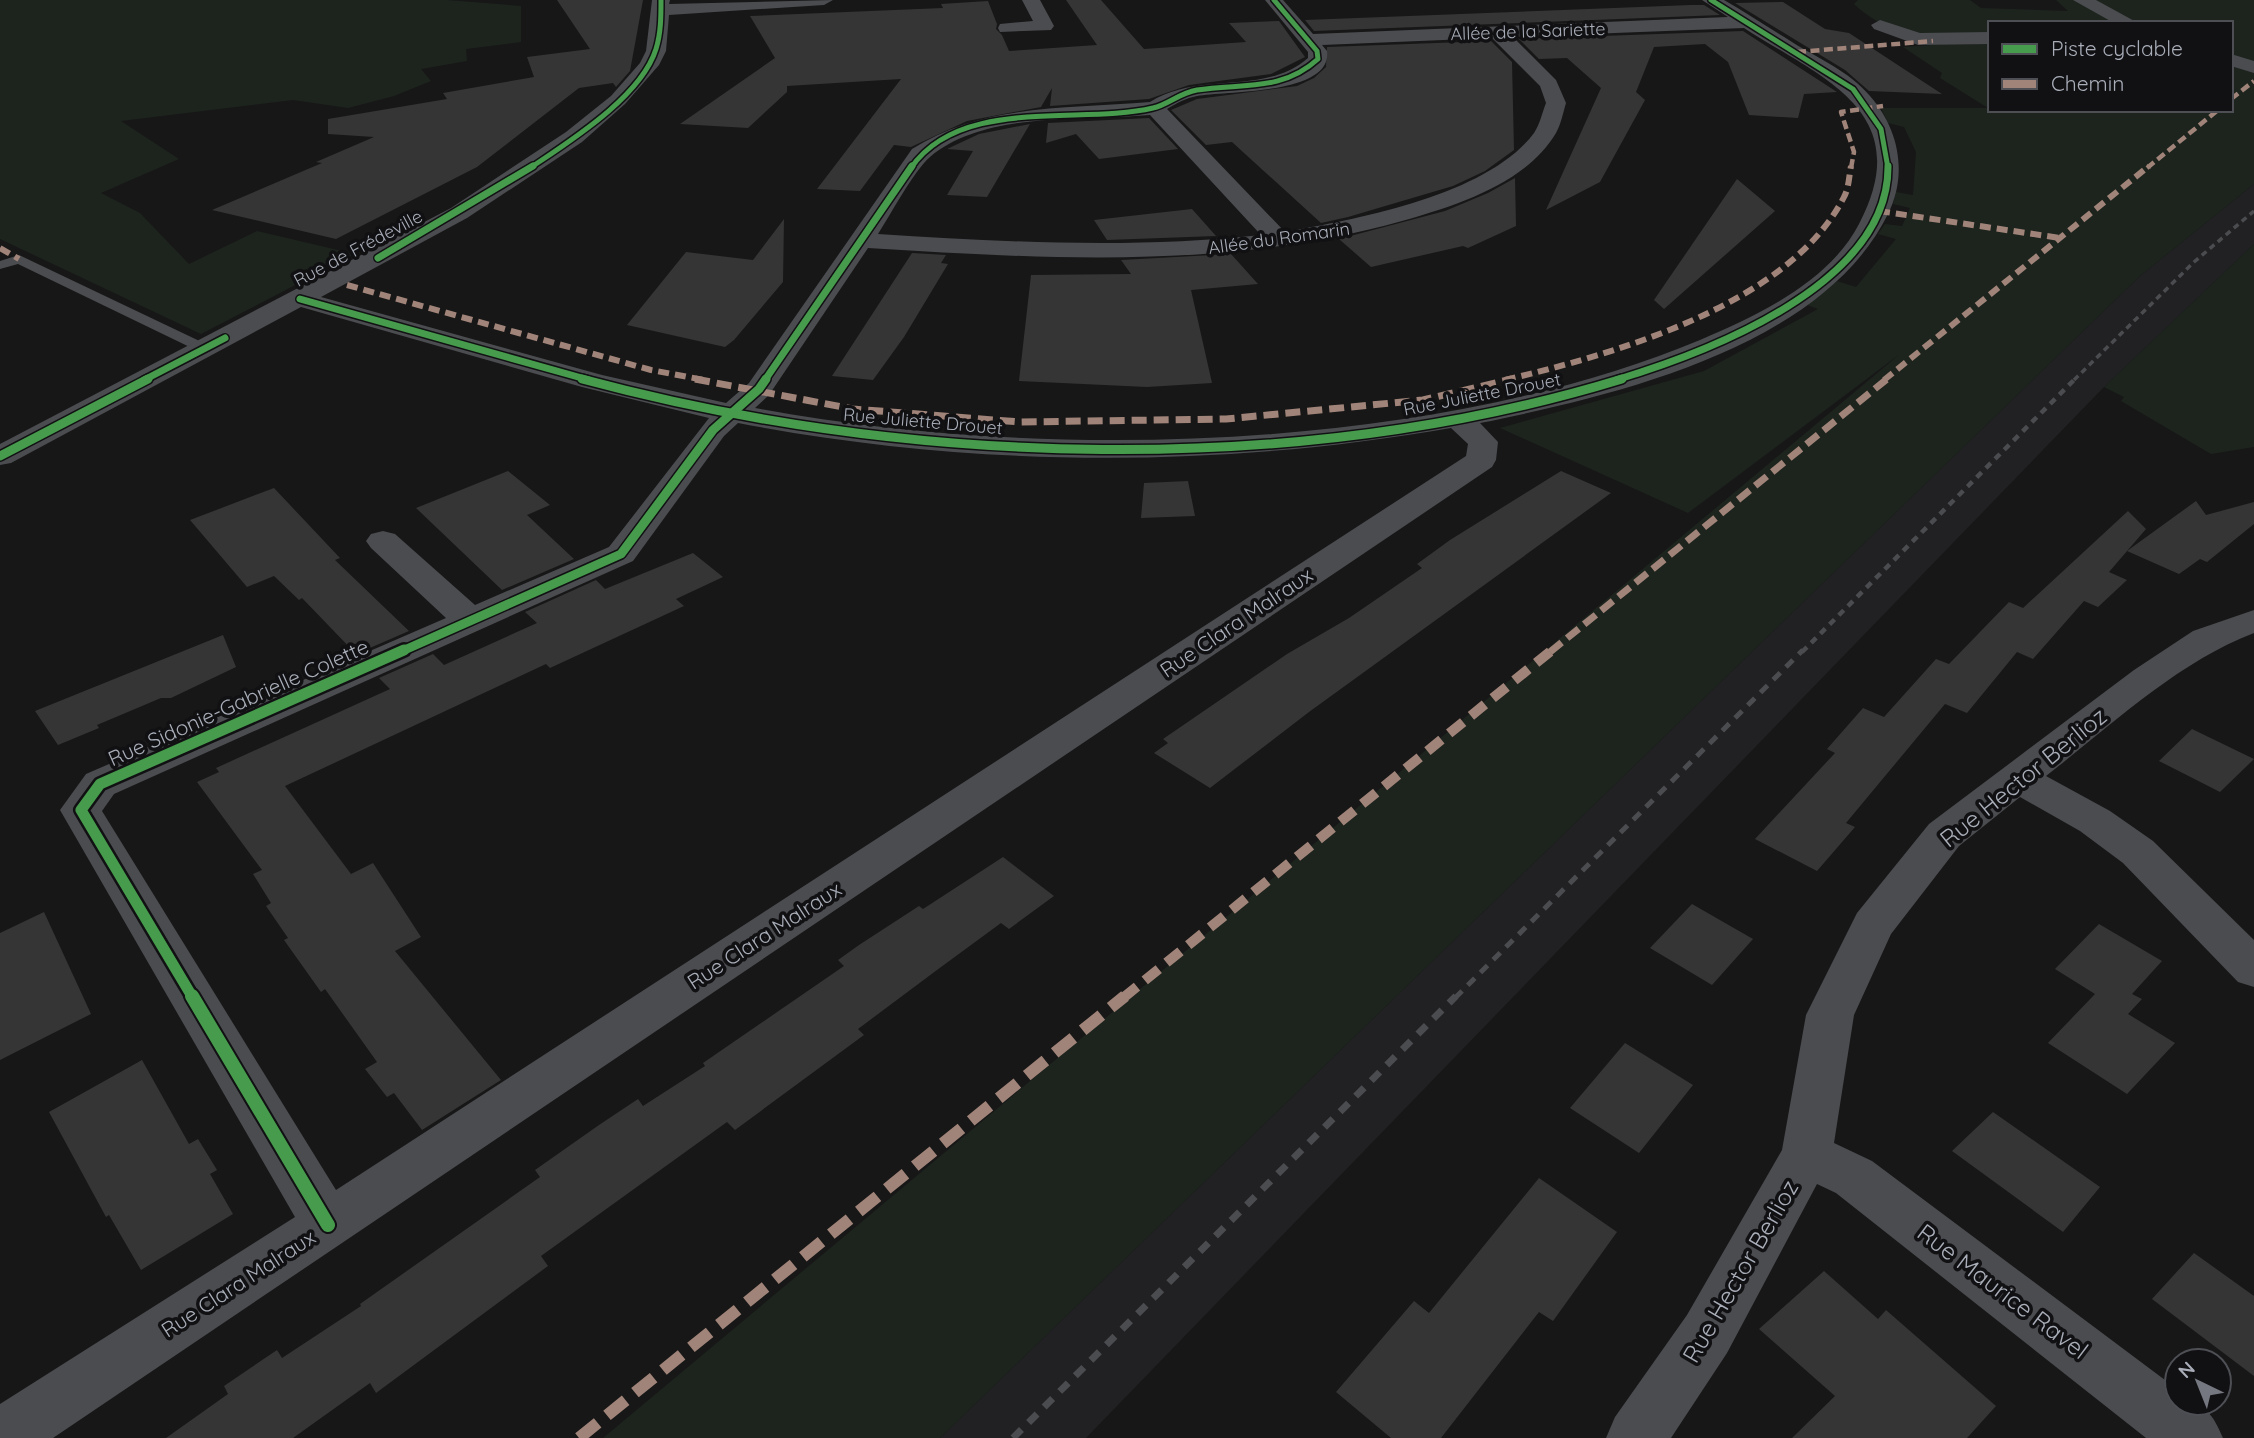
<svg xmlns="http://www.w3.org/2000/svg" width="2254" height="1438" viewBox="0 0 2254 1438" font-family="Quicksand,sans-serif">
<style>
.built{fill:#212123}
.green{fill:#1d241e}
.building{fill:#353536}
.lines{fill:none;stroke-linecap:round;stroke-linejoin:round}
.lane{fill:#4b4c50;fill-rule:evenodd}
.street{fill:#4b4c50;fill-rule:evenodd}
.rail-far3{stroke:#4b4c4f;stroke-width:3.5;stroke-dasharray:6 4.5;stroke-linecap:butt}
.rail-far2{stroke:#4b4c4f;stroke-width:4.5;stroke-dasharray:7 6;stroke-linecap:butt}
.rail-far1{stroke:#4b4c4f;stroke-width:5;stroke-dasharray:10 8;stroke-linecap:butt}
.rail{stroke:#4b4c4f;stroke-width:7;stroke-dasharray:12 10;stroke-linecap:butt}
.quiet-far4{stroke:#a18479;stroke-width:4.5;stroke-dasharray:9 4.5;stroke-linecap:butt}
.quiet-far3{stroke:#a18479;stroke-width:6;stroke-dasharray:11 6;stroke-linecap:butt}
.quiet-far2{stroke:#a18479;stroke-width:7;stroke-dasharray:15 7;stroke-linecap:butt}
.quiet-far1{stroke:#a18479;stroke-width:10;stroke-dasharray:18 10;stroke-linecap:butt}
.quiet{stroke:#a18479;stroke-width:12;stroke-dasharray:24 12;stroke-linecap:butt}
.cycleway-far4-casing{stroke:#111113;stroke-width:8}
.cycleway-far3-casing{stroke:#111113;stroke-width:10}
.cycleway-far2-casing{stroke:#111113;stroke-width:12}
.cycleway-far1-casing{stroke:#111113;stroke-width:16}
.cycleway-casing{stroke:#111113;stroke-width:18}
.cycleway-far4{stroke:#469c4c;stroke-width:5}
.cycleway-far3{stroke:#469c4c;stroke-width:7}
.cycleway-far2{stroke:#469c4c;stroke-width:9}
.cycleway-far1{stroke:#469c4c;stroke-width:11}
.cycleway{stroke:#469c4c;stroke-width:14}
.labels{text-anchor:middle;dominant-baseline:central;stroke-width:7;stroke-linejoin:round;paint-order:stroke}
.far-street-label{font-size:18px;fill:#a8adb8;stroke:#111113}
.street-label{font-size:21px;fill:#a8adb8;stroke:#111113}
.near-street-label{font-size:24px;fill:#a8adb8;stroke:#111113}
</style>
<rect width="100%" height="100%" fill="#171717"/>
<!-- built -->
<path class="built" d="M2254,184V244L2104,387L1086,1438H940L2140,276Z"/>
<!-- green -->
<g class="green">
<path d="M0,0H447L521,6V42L466,49L467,61L421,69L431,81L394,96L348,108L293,100L121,121L179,159L101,193L140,213L189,264L257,231L355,254L201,334L0,239Z"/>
<path d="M1858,0H1970L1981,8L2068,11L2056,0H2254V63L2231,55V23H1990V35C1939,35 1894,42 1854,4Z"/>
<path d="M1990,41V110H2231V62L2254,70V184L2140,276L940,1438H603L1900,354L1688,513L1500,428L1704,371L1818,309L1807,305L1837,281L1856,287L1896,239L1878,234L1885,224L1902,226L1910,208L1893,204L1896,192L1913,195L1916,152L1904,127L1888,123L1881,108H1988L1940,78L1942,73L1903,47Z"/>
<path d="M2254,244V447L2211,454L2121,401L2124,397L2104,387Z"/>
</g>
<!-- building -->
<g class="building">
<path d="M557,0H643L630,71L616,87L613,83L579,88L477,167L336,239L212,210L322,163L316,162L374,137L328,134V119L447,99L443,93L534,77L527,57L590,49Z"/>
<path d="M1066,0H1101L1144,49L1246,42L1229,23L1279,21L1305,57L1271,74L1189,85L1149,99L1050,106L1052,88L1041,107L967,121L911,147L894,145L860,191L817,189L901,79L787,86V92L748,128L680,124L775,58L750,16L943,8L941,4L988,1L997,24L996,29L1002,35L1009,51L1097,45Z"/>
<path d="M1783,2L1825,29L1849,33L1942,94L1869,91L1845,70L1735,3Z"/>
<path d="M1691,5H1704L1720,15L1314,31L1305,20Z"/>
<path d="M1743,31L1837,92L1804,94L1798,118L1749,115L1728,62L1705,44L1654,47L1636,92L1645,100L1600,182L1546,210L1601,88L1567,58L1539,59L1519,39Z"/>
<path d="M1491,41L1512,62L1514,150L1485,171L1453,186L1348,217L1321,223L1232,142L1206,145L1171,110L1197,99L1297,86L1314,78L1326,67L1327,47Z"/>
<path d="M1149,118L1178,149L1099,159L1076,134L1046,143L1048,123Z"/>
<path d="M1030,124L987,197L947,195L973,151L947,149L979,134Z"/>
<path d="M1515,178L1516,226L1468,248L1463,246L1371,267L1339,239L1445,211L1488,193Z"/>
<path d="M1737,179L1775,211L1664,309L1654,300Z"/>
<path d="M1192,209L1216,236L1107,240L1094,220Z"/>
<path d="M784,219L783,282L734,340L725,347L627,325L686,252L753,260Z"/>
<path d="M912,253L946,255L941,263L948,264L904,337L873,380L832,376Z"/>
<path d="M1231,254L1258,284L1191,290L1212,383L1147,387L1019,381L1031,275L1131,274L1121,260Z"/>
<path d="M508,471L550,505L527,515L574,559L502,590L416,508Z"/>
<path d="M1561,471L1611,493L1309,712L1210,788L1154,753L1168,743L1163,739L1287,654L1349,618L1422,568L1417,564L1450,540Z"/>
<path d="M1188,481L1195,516L1141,518L1144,483Z"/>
<path d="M274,488L340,558L335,560L409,631L356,654L302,598L299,600L274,576L247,587L190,520Z"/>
<path d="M2196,501L2206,515L2254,502V524L2207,562L2200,559L2179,574L2127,551Z"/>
<path d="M2128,511L2146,529L2109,572L2127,580L2098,607L2084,601L2033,659L2017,652L1967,713L1945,704L1846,823L1855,827L1817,871L1755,839L1835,753L1827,749L1863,708L1884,717L1936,659L1949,664L2009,602L2023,608Z"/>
<path d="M693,553L723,577L676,599L684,606L550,668L546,664L285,786L351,874L373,863L421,937L395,951L501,1080L422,1130L394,1093L387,1097L365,1069L377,1062L325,989L321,992L284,940L288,938L266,906L271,903L253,874L262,870L197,782L219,772L216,768L390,689L379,678L433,654L444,665L537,623L525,612L596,580L605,589Z"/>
<path d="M223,635L236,667L171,698H161L97,725L99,728L58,745L35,711Z"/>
<path d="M2192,729L2254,759L2220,792L2159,761Z"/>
<path d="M1003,857L1054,896L1009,929L1001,923L937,970L858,1029L864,1035L735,1130L727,1122L541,1256L548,1266L376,1393L370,1383L293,1438H166L228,1394L224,1386L277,1350L282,1358L361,1306L360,1304L540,1177L535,1170L599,1125L638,1099L643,1106L705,1066L703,1063L844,966L838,960L859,945L919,906L923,909Z"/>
<path d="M1692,904L1753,939L1712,985L1650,948Z"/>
<path d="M44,912L91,1014L0,1060V933Z"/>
<path d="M2099,924L2162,961L2132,994L2142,999L2128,1014L2175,1043L2127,1094L2048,1043L2095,994L2055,969Z"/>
<path d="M1625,1043L1693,1085L1639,1153L1570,1108Z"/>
<path d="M142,1060L189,1144L198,1139L217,1170L210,1174L233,1214L141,1270L109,1215L106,1217L49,1112Z"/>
<path d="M1993,1112L2100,1187L2063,1232L1952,1151Z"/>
<path d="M1539,1178L1617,1232L1553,1321L1539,1312L1441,1438H1391L1336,1392L1414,1301L1429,1313Z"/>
<path d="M2194,1253L2254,1296V1376L2152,1299Z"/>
<path d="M1824,1271L1878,1319L1886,1310L1996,1406L1967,1438H1792L1835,1396L1759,1329Z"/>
</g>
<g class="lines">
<!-- lane -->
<path class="lane" d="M19,255L210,346L213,349L205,354L200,352L18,264L0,269V261Z"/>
<!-- street -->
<g class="street">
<path d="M652,0H670L669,4L833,0L824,5L669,15L666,51L659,65L625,104L582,142L467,218L321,297L602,375L726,403L749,383L912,149C984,103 1068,109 1150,102C1198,71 1265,96 1308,58V52L1265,0H1283L1313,34L1728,17L1702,0H1724C1747,13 1769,28 1792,42C1819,59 1849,71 1870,96C1899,129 1908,174 1888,214C1822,348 1614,396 1480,423L1498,442L1496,460L1492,467L53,1438H0V1404L295,1217L60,810L86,774L446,618L371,548L366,541L371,534L383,531L395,534L475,605L609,547L709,418L582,387L301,307L11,463L0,465V444L451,208L566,132L611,96L640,63L646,51ZM1744,28C1821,78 1918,111 1859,224C1829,282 1757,316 1700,340C1430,453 1040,462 755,408L769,395L868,248C1048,259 1226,270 1402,221C1454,206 1526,184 1556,133C1561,124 1563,113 1566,103L1556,80L1513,37ZM1492,38L1540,86L1546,103C1542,113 1540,124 1534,133C1488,195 1358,219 1285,232L1167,109C1177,103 1186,98 1197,96C1224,91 1333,95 1327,51L1322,45ZM1150,115L1261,235C1133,249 1006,242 878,234C891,214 913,172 930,157C984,111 1083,121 1150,115ZM738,423C972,468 1216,469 1451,428L1468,444L1466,456L336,1190L102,811L114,794L633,561L724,436Z"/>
<path d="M1022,0H1040L1054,26L1051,30L1000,32L998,28L1000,24L1033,21Z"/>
<path d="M2073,0H2096L2138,23H2114Z"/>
<path d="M1880,20L1920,33L1990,32V44L1918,45L1874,29L1871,25Z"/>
<path d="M2231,54L2254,61V73L2231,66Z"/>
<path d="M2254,610V633C2176,663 2112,725 2046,776L2110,811L2153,841L2254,940V987L2238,982L2123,863L2080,831L2020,797L1959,846L1891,934L1854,1015L1834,1143L1872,1161L2177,1389V1403C2206,1403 2212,1413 2223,1438H2146L1836,1193L1817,1184L1727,1353L1671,1438H1606L1615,1417L1687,1315L1782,1150L1806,1015L1857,913L1929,824L2134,670L2193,631Z"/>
</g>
<!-- rail-far3 -->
<path class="rail-far3" d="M2074,380L2194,262L2254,211"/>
<!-- rail-far2 -->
<path class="rail-far2" d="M1802,652L2075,379"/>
<!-- rail-far1 -->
<path class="rail-far1" d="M1455,998L1803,650"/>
<!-- rail -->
<path class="rail" d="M1013,1438L1456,996"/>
<!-- quiet-far4 -->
<g class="quiet-far4">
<path d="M1797,52L1933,41"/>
<path d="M2231,99L2254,81"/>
<path d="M1851,168L1854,152L1841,112L1883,106"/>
<path d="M2147,168L2218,110"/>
</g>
<!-- quiet-far3 -->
<g class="quiet-far3">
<path d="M1879,211L2060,238"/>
<path d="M0,248L19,259"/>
<path d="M347,285L651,370L704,380"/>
<path d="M1505,380C1614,354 1789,305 1844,197C1849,188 1849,176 1851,166"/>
<path d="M1884,380L2149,166"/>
</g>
<!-- quiet-far2 -->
<g class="quiet-far2">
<path d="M695,379L853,409L1020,422L1226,419L1423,400L1512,379"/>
<path d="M1550,652L1887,379"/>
</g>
<!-- quiet-far1 -->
<path class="quiet-far1" d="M1123,998L1552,650"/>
<!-- quiet -->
<path class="quiet" d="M579,1438L1125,996"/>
<!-- cycleway-far4 casing -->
<g class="cycleway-far4-casing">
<g id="cycleway-far4">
<path d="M1711,0L1853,89L1881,129L1888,168"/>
<path d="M530,168C570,141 641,97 656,49C661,33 661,16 661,0"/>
<path d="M911,168C960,96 1081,125 1153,108C1168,105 1179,93 1197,90C1242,83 1282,92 1318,59L1317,51L1274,0"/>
</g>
</g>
<!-- cycleway-far3 casing -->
<g class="cycleway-far3-casing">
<g id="cycleway-far3">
<path d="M378,258L533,166"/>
<path d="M300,299L589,380"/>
<path d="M144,380L225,338"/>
<path d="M765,380L912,166"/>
<path d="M1616,380C1709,352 1889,284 1888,166"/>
</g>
</g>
<!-- cycleway-far2 casing -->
<g class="cycleway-far2-casing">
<g id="cycleway-far2">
<path d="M582,379C910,467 1295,479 1622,379"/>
<path d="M0,456L148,379"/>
<path d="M400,652L621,554L713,430L759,389L766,379"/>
</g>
</g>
<!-- cycleway-far1 casing -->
<g class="cycleway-far1-casing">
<path id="cycleway-far1" d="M193,998L81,810L100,784L404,650"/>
</g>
<!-- cycleway casing -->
<g class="cycleway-casing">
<path id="cycleway" d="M192,996L328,1225"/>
</g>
<!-- cycleway-far4 -->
<use href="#cycleway-far4" class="cycleway-far4"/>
<!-- cycleway-far3 -->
<use href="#cycleway-far3" class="cycleway-far3"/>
<!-- cycleway-far2 -->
<use href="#cycleway-far2" class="cycleway-far2"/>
<!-- cycleway-far1 -->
<use href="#cycleway-far1" class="cycleway-far1"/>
<!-- cycleway -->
<use href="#cycleway" class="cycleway"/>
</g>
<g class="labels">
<!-- far-street labels -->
<g class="far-street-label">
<text transform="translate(1528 31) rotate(-2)">Allée de la Sariette</text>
<text transform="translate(1279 238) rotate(-8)">Allée du Romarin</text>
<text transform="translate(358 248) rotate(-28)">Rue de Frédeville</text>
<text transform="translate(1482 394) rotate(-11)">Rue Juliette Drouet</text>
<text transform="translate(923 421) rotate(5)">Rue Juliette Drouet</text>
</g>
<!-- street labels -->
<g class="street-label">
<text transform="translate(1236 622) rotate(-34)">Rue Clara Malraux</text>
<text transform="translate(238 702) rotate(-24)">Rue Sidonie-Gabrielle Colette</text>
<text transform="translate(764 935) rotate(-33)">Rue Clara Malraux</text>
<text transform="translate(238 1283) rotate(-33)">Rue Clara Malraux</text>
</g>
<!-- near-street labels -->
<g class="near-street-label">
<text transform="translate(2023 777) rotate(-39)">Rue Hector Berlioz</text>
<text transform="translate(1740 1271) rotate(-60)">Rue Hector Berlioz</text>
<text transform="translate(2003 1291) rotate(37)">Rue Maurice Ravel</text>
</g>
</g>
<!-- legend -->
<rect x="1988" y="21" width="245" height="91" fill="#111113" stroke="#4d4f55" stroke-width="2"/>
<rect x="2002" y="44" width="35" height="10" fill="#469c4c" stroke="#4d4f55" stroke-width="2"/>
<text x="2051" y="56" font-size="21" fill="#a8adb8">Piste cyclable</text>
<rect x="2002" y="79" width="35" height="10" fill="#a18479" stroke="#4d4f55" stroke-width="2"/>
<text x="2051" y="91" font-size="21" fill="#a8adb8">Chemin</text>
<!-- north arrow -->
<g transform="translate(2198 1382) rotate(317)"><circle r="33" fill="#111113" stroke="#4d4f55" stroke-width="2"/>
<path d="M0-5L12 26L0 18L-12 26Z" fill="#757880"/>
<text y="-10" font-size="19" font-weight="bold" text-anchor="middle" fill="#a8adb8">N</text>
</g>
</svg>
